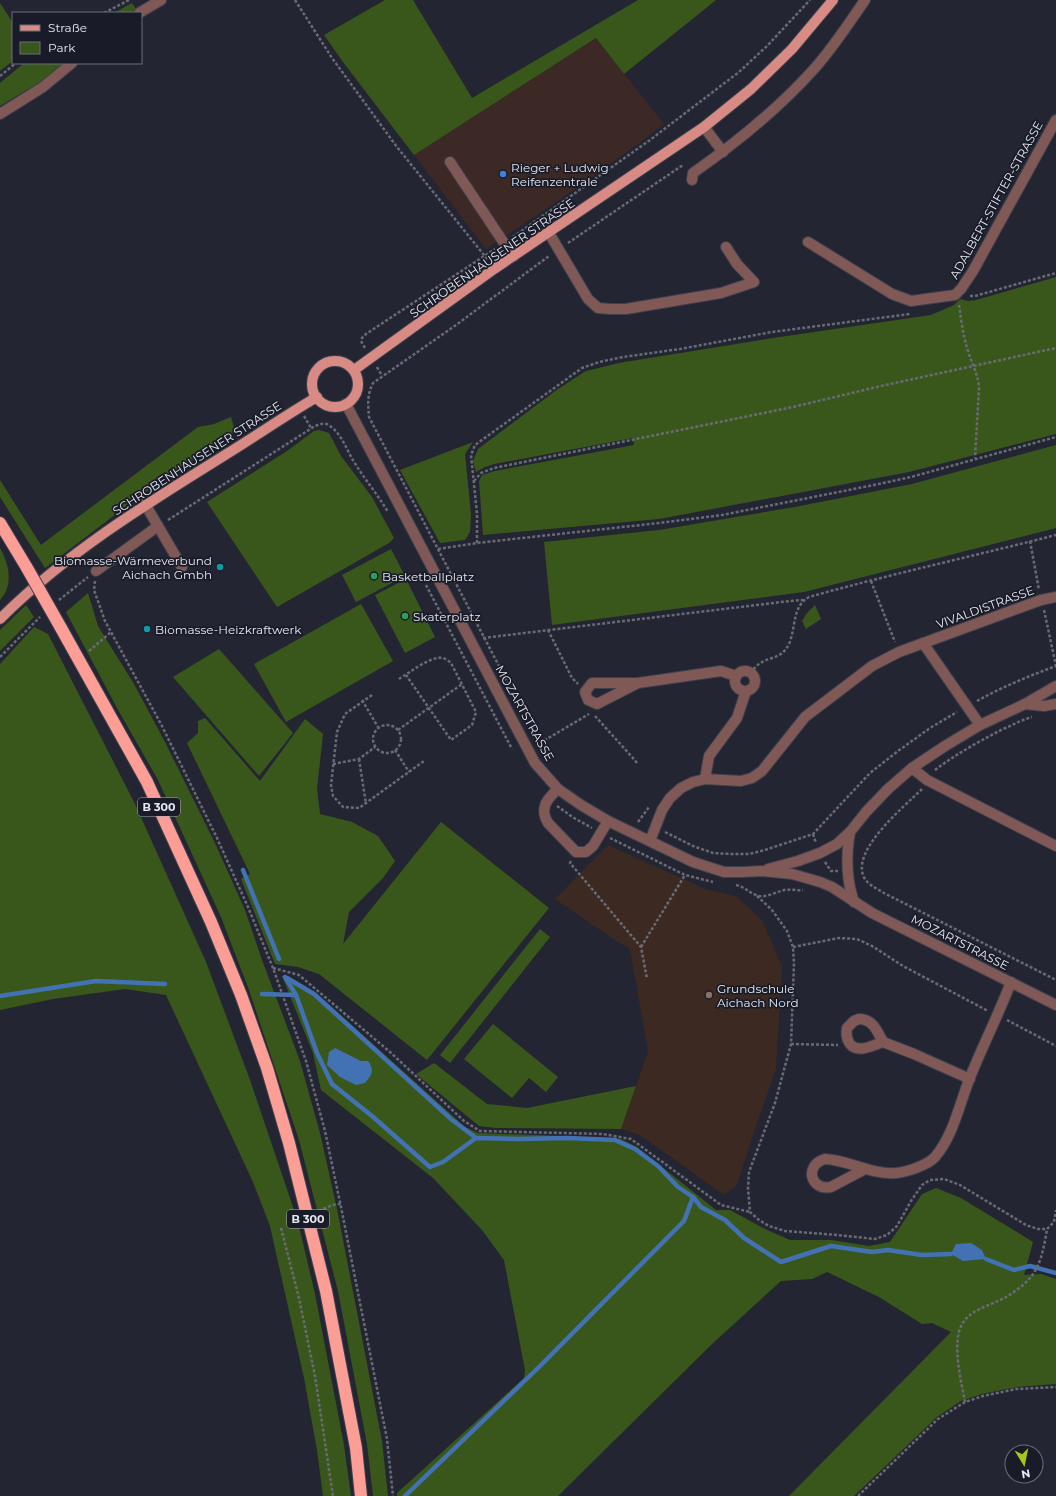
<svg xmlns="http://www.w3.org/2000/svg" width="1056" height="1496" viewBox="0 0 1056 1496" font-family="Montserrat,sans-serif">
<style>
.commercial{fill:#3c2825}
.education{fill:#3b2922}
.green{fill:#3a571b}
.water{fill:#4272b3}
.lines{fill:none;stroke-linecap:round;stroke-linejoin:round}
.stream{stroke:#4272b3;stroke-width:4.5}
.minor-casing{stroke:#3e414d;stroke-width:12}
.major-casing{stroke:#3e414d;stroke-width:12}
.highway-casing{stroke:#3e414d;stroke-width:14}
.path{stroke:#686b75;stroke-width:2.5;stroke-dasharray:3 2;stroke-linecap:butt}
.minor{stroke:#805956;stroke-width:10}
.major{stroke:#d88a84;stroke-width:10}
.highway{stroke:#fc9d96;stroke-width:12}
.highway-bridge-casing{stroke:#3e414d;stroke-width:14;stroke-linecap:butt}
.highway-bridge{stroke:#fc9d96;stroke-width:12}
.shop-dot{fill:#3f7fe0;stroke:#191c28;stroke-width:1.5}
.culture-dot{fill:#0f9aa8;stroke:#191c28;stroke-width:1.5}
.leisure-dot{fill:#2e9e5b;stroke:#191c28;stroke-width:1.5}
.education-dot{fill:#8d6e63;stroke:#191c28;stroke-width:1.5}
.labels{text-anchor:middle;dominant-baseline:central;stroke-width:3.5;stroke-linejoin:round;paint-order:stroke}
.shield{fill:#191c28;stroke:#a9acb5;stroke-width:1}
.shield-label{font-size:11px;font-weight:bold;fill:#e7e9f1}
.poi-label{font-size:12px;fill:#e7e9f1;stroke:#191c28;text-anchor:start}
.street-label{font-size:12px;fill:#e7e9f1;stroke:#191c28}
</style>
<rect width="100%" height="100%" fill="#232632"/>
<!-- commercial -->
<path class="commercial" d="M596,38L664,124L637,145L561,199L486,249L414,155Z"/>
<!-- education -->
<path class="education" d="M608,845L705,889L736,896L762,920L782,966L776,1069L755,1129L737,1185L724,1195L640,1135L621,1129L648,1052L630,949L609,936L555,899Z"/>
<!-- green -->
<g class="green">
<path d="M385,0H413L472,98L638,0H716L624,74L596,38L414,155L343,62L324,35Z"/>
<path d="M0,3L13,23V61L0,71Z"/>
<path d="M132,3L136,9L130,13H114Z"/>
<path d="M24,63H63L42,81L0,106V83Z"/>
<path d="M1056,277V434L909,472L659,519L483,535L479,481L482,475L495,471L634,445L633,438L494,464L485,467L476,472L473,461L478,449L558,389L586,371L619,363L773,338L931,315L954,305L960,299L968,301L976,300Z"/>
<path d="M231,417L235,431L141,495L45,568L0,497V480L41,545L198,427L214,424Z"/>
<path d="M319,430L329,433L341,456L372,497L394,538L389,543L277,607L207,502L287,451L314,431Z"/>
<path d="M473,442L465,454L471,514L470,532L465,540L440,543L400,470Z"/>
<path d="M1056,445V528L804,592L552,625L544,542L659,530L795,507L912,484Z"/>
<path d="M0,548C9,564 14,585 0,600Z"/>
<path d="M391,549L405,576L356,602L342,575Z"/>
<path d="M406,579L435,637L405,653L375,595Z"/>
<path d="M88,593L98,626L134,684L165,742L214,841L245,910L262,960L300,1061L320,1133L337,1209L382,1441L388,1496H373L367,1444L338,1291L299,1140L249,990L221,917L158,780L117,708L66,612Z"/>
<path d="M361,604L393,661L286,722L254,664Z"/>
<path d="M26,605L34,617L0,651V630Z"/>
<path d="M815,605L821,619L806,629L802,621L807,613Z"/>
<path d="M34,627L48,634L135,804L206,962L250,1080L298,1222L315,1294L344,1445L351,1496H323L317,1450L304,1378L270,1226L253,1182L166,995L125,989L53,999L0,1010V664Z"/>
<path d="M219,649L293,733L259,776L173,677Z"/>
<path d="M205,718L260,781L305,719L323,734L317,789L320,814L352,822L378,836L395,861L383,878L349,912L343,944L441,822L549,908L427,1060L319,974L298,967L275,964L241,879L250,874L187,743L198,733V721Z"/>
<path d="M540,929L550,937L450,1063L440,1055Z"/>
<path d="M282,976L293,979L316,993L465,1127L478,1133L590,1137L621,1139L637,1147L716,1210H730L767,1230L790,1240H831L869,1246L890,1242L922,1194L936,1188L961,1198L1033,1242L1024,1275L1041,1274L1056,1279V1384L1017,1387L982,1394L961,1401L937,1417L854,1496H789L951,1332L932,1323L922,1324L879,1297L827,1272L812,1279L781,1281L711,1345L558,1496H397V1493L524,1378L525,1370L504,1260L482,1230L433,1178L321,1090L313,1053Z"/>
<path d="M493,1024L558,1077L546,1092L529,1078L512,1098L464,1059Z"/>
<path d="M434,1063L487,1104L527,1108L636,1086L621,1129L496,1128L479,1126L416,1074Z"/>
</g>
<!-- water -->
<g class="water">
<path d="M335,1048L361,1061H368C375,1071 372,1074 365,1083L356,1085L340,1077L327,1065L329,1052Z"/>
<path d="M971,1243L982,1250L986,1259L963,1261L951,1254L956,1244Z"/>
</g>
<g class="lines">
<!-- stream -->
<g class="stream">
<path d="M243,870L279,959"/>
<path d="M285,977L296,995L317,1053L332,1084L372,1116L430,1167L443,1162L476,1138L519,1139L567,1138L615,1140L635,1149L658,1166L678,1187L693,1197L701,1207L725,1220L744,1238L781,1262L831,1246L872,1252L888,1250L922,1255L951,1254"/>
<path d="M287,978L314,994L451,1119L476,1138"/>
<path d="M262,994L296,995"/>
<path d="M0,996L96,981L165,984"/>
<path d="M986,1259L1014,1270L1030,1266L1056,1273"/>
<path d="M405,1496L538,1368L684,1221L693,1197"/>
</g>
<!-- minor casing -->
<g class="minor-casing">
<g id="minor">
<path d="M139,13L161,0"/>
<path d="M0,114L43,87L72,63"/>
<path d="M704,127L723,152"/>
<path d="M450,162L504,243L514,256"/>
<path d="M692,180L693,173C736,143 779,108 814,69C833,48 849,23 865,0"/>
<path d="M549,233L588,299L598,308L610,309H626L721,293L754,282L737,264L726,247"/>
<path d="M808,242L892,294L911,301L955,295L961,289L973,271L1056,120"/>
<path d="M346,404L517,729L535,763L558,789L581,805L608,821L693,862L724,872H742L762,871L792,874L820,882L832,887L872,913L1056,1005"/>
<path d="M145,504L182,567"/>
<path d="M96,571L158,526"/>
<path d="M923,643L980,725"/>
<circle cx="745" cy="681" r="10"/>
<path d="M638,683L597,704L588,700L585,692L592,683H638L721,671L736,676"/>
<path d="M1025,704L1056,686"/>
<path d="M912,768L927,780L1056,846"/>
<path d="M705,779L709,756L737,718L746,691"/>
<path d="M558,789C547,799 539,808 548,823L576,852H586L593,846L608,821"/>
<path d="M850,832C846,855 846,879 854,902"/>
<path d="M650,841L662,810L670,798L681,788L693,782L705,779L741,781L752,778L762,771L805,717L872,666L899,652L1041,600L1056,597"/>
<path d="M768,869L798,861L820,853L837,844L850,832L866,812L888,789L912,768L945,746L980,725L1025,704L1044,706L1056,704"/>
<path d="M859,1019C873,1019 877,1031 883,1042C873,1045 858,1054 850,1044C846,1039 846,1034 847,1028L854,1021Z"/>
<path d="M883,1042L914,1054L970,1079"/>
<path d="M865,1169L831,1187C810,1191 804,1165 825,1159C849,1160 871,1175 896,1173C907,1172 928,1165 935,1157C953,1136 959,1106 969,1080C982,1047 998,1016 1011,982"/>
</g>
</g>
<!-- major casing -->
<g class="major-casing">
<g id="major">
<circle cx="335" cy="384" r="23"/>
<path d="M354,370L494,269L704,127L751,89L792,49L833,0"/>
<path d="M0,619C65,554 146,504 225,455C256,436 286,415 317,397"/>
</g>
</g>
<!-- highway casing -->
<g class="highway-casing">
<g id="highway">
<path d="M0,523L27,568"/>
<path d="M61,628L147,782L211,922L241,995L267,1068L289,1143L326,1291L356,1448L361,1496"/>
</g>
</g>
<!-- path -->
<g class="path">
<path d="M295,0L332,58L397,147L488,260"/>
<path d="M104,13L129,0"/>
<path d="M0,76L16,63"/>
<path d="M513,237L650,140L739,72L767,46L810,0"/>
<path d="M568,243L683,165"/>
<path d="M970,296H975L1056,273"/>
<path d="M959,305C961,319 963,334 967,348C971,362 978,373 979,388L975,458"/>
<path d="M365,348L361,341L362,338L366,334L495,249"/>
<path d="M377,367L382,376"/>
<path d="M304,416L311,428"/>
<path d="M474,481L481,473L494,468L793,407L881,386L1056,348"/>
<path d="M168,520L315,426C320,424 325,422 330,426C343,435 347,452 356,465C366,481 378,495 388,512"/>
<path d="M1030,541L1039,590"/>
<path d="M477,543V514L471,455L475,445L582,368L599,362L623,357L680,349L772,332L910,314"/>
<path d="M438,549L477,543L659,523L722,515L874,485L911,477L1056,437"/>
<path d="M95,581L94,590L105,621L162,726L217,838L248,907L273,968L306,1061L325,1131L341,1207L387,1439L393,1496"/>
<path d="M871,581L895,642"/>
<path d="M426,585L512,749"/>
<path d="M59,600L88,577"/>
<path d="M1044,610L1056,666"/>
<path d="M548,630L572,678L578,684"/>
<path d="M483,638L790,601L803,600"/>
<path d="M89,651L111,632"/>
<path d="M0,657L40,617"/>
<path d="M750,673C753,670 756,666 759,664C770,656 781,660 789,644C796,628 792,606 809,597C891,574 974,556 1056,535"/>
<path d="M399,679C409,673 432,655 443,658C446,659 449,661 451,663L476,712L472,725L451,740L406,675"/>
<path d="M511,689L369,417C368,404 367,395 373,383L456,325L549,256"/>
<path d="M372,695L345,714L337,732L331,785L333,796L343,807L359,808L424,761"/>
<path d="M362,700L378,727"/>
<path d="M977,701C1002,687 1029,676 1056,666"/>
<path d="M595,716L632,757L637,763"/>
<circle cx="387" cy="739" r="14"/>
<path d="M398,730L462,684"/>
<path d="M535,734L549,759"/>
<path d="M540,743L589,714"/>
<path d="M395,750L409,772"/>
<path d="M359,759L366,804"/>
<path d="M333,764L359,759L375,747"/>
<path d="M935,770C956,754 980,741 1003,729C1013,725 1021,720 1032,717"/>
<path d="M922,789C905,806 848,852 865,879C869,885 876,888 882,892L1056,980"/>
<path d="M557,806L574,818L592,828"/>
<path d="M638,822L649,807"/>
<path d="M665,832L693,846L713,853L731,854H749L765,850L813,834L870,773L898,751L930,728L957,712"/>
<path d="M813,834L816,843"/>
<path d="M610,838L685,875L713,882"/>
<path d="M571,861L570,863L641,947L647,979"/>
<path d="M825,862L831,871H838"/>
<path d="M736,885C745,887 748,892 756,895C764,899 773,893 781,891C788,888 795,891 803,890"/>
<path d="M757,896L772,910L787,931L793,947L794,963L791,1044L775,1103L749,1172L748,1188L750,1212L759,1220L769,1226L785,1231L837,1235L875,1239L887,1235L897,1226L911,1201L922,1185L930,1180L944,1179L960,1185L1026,1225L1038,1229H1047L1054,1222L1056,1210"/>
<path d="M641,947L685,875"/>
<path d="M793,947L839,938L857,939L872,946L903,966L988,1011"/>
<path d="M273,968L299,975L390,1052L464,1121L480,1131L603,1134L631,1139L721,1205L750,1212"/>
<path d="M1007,1020L1056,1046"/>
<path d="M791,1044L838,1045"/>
<path d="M319,1211L332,1205L341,1204"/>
<path d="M281,1228L299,1298L315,1376L333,1496"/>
<path d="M965,1402C961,1381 954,1352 959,1332C965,1309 989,1307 1006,1297C1013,1293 1023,1286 1028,1280C1041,1267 1044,1247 1047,1229"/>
<path d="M858,1496L938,1419L965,1402L983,1396L1016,1389L1056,1387"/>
</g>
<!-- minor -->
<use href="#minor" class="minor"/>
<!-- major -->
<use href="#major" class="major"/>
<!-- highway -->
<use href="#highway" class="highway"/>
<!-- highway-bridge casing -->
<g class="highway-bridge-casing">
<path id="highway-bridge" d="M27,568L61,628"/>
</g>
<!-- highway-bridge -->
<use href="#highway-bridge" class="highway-bridge"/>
</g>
<!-- markers -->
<circle class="shop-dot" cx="503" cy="174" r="4"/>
<g class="culture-dot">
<circle cx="220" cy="567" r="4"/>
<circle cx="147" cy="629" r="4"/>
</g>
<g class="leisure-dot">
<circle cx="374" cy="576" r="4"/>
<circle cx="405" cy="616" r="4"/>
</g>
<circle class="education-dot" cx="709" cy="995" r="4"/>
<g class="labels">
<!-- shield labels -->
<g class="shield">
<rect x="138" y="798" width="42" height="18" rx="3"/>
<rect x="287" y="1210" width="42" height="18" rx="3"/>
</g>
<g class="shield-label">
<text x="159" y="807">B 300</text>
<text x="308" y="1219">B 300</text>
</g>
<!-- poi labels -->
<g class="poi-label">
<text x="511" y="167">Rieger + Ludwig<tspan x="511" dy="14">Reifenzentrale</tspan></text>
<text x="212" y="560" text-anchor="end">Biomasse-Wärmeverbund<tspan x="212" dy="14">Aichach Gmbh</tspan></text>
<text x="382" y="576">Basketballplatz</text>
<text x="413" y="616">Skaterplatz</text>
<text x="155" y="629">Biomasse-Heizkraftwerk</text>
<text x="717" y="988">Grundschule<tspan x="717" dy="14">Aichach Nord</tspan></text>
</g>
<!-- street labels -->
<g class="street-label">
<text transform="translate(996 200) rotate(-61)">ADALBERT-STIFTER-STRASSE</text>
<text transform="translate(492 258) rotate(-35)">SCHROBENHAUSENER STRASSE</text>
<text transform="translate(197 458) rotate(-33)">SCHROBENHAUSENER STRASSE</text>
<text transform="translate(985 607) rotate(-20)">VIVALDISTRASSE</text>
<text transform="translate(525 713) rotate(61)">MOZARTSTRASSE</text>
<text transform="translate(960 942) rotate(27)">MOZARTSTRASSE</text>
</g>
</g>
<!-- legend -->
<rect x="12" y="12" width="130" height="52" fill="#191c28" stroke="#6b6e78"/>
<rect x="20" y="25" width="20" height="6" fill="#d88a84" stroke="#6b6e78"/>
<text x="48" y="32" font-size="12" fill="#e7e9f1">Straße</text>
<rect x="20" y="42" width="20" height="12" fill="#3a571b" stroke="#6b6e78"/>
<text x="48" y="52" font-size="12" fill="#e7e9f1">Park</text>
<!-- north arrow -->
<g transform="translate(1024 1464) rotate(170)"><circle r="19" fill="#191c28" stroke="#6b6e78"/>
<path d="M0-3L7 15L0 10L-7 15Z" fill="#a9c71a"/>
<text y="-6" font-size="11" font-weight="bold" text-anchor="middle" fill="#e7e9f1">N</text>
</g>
</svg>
